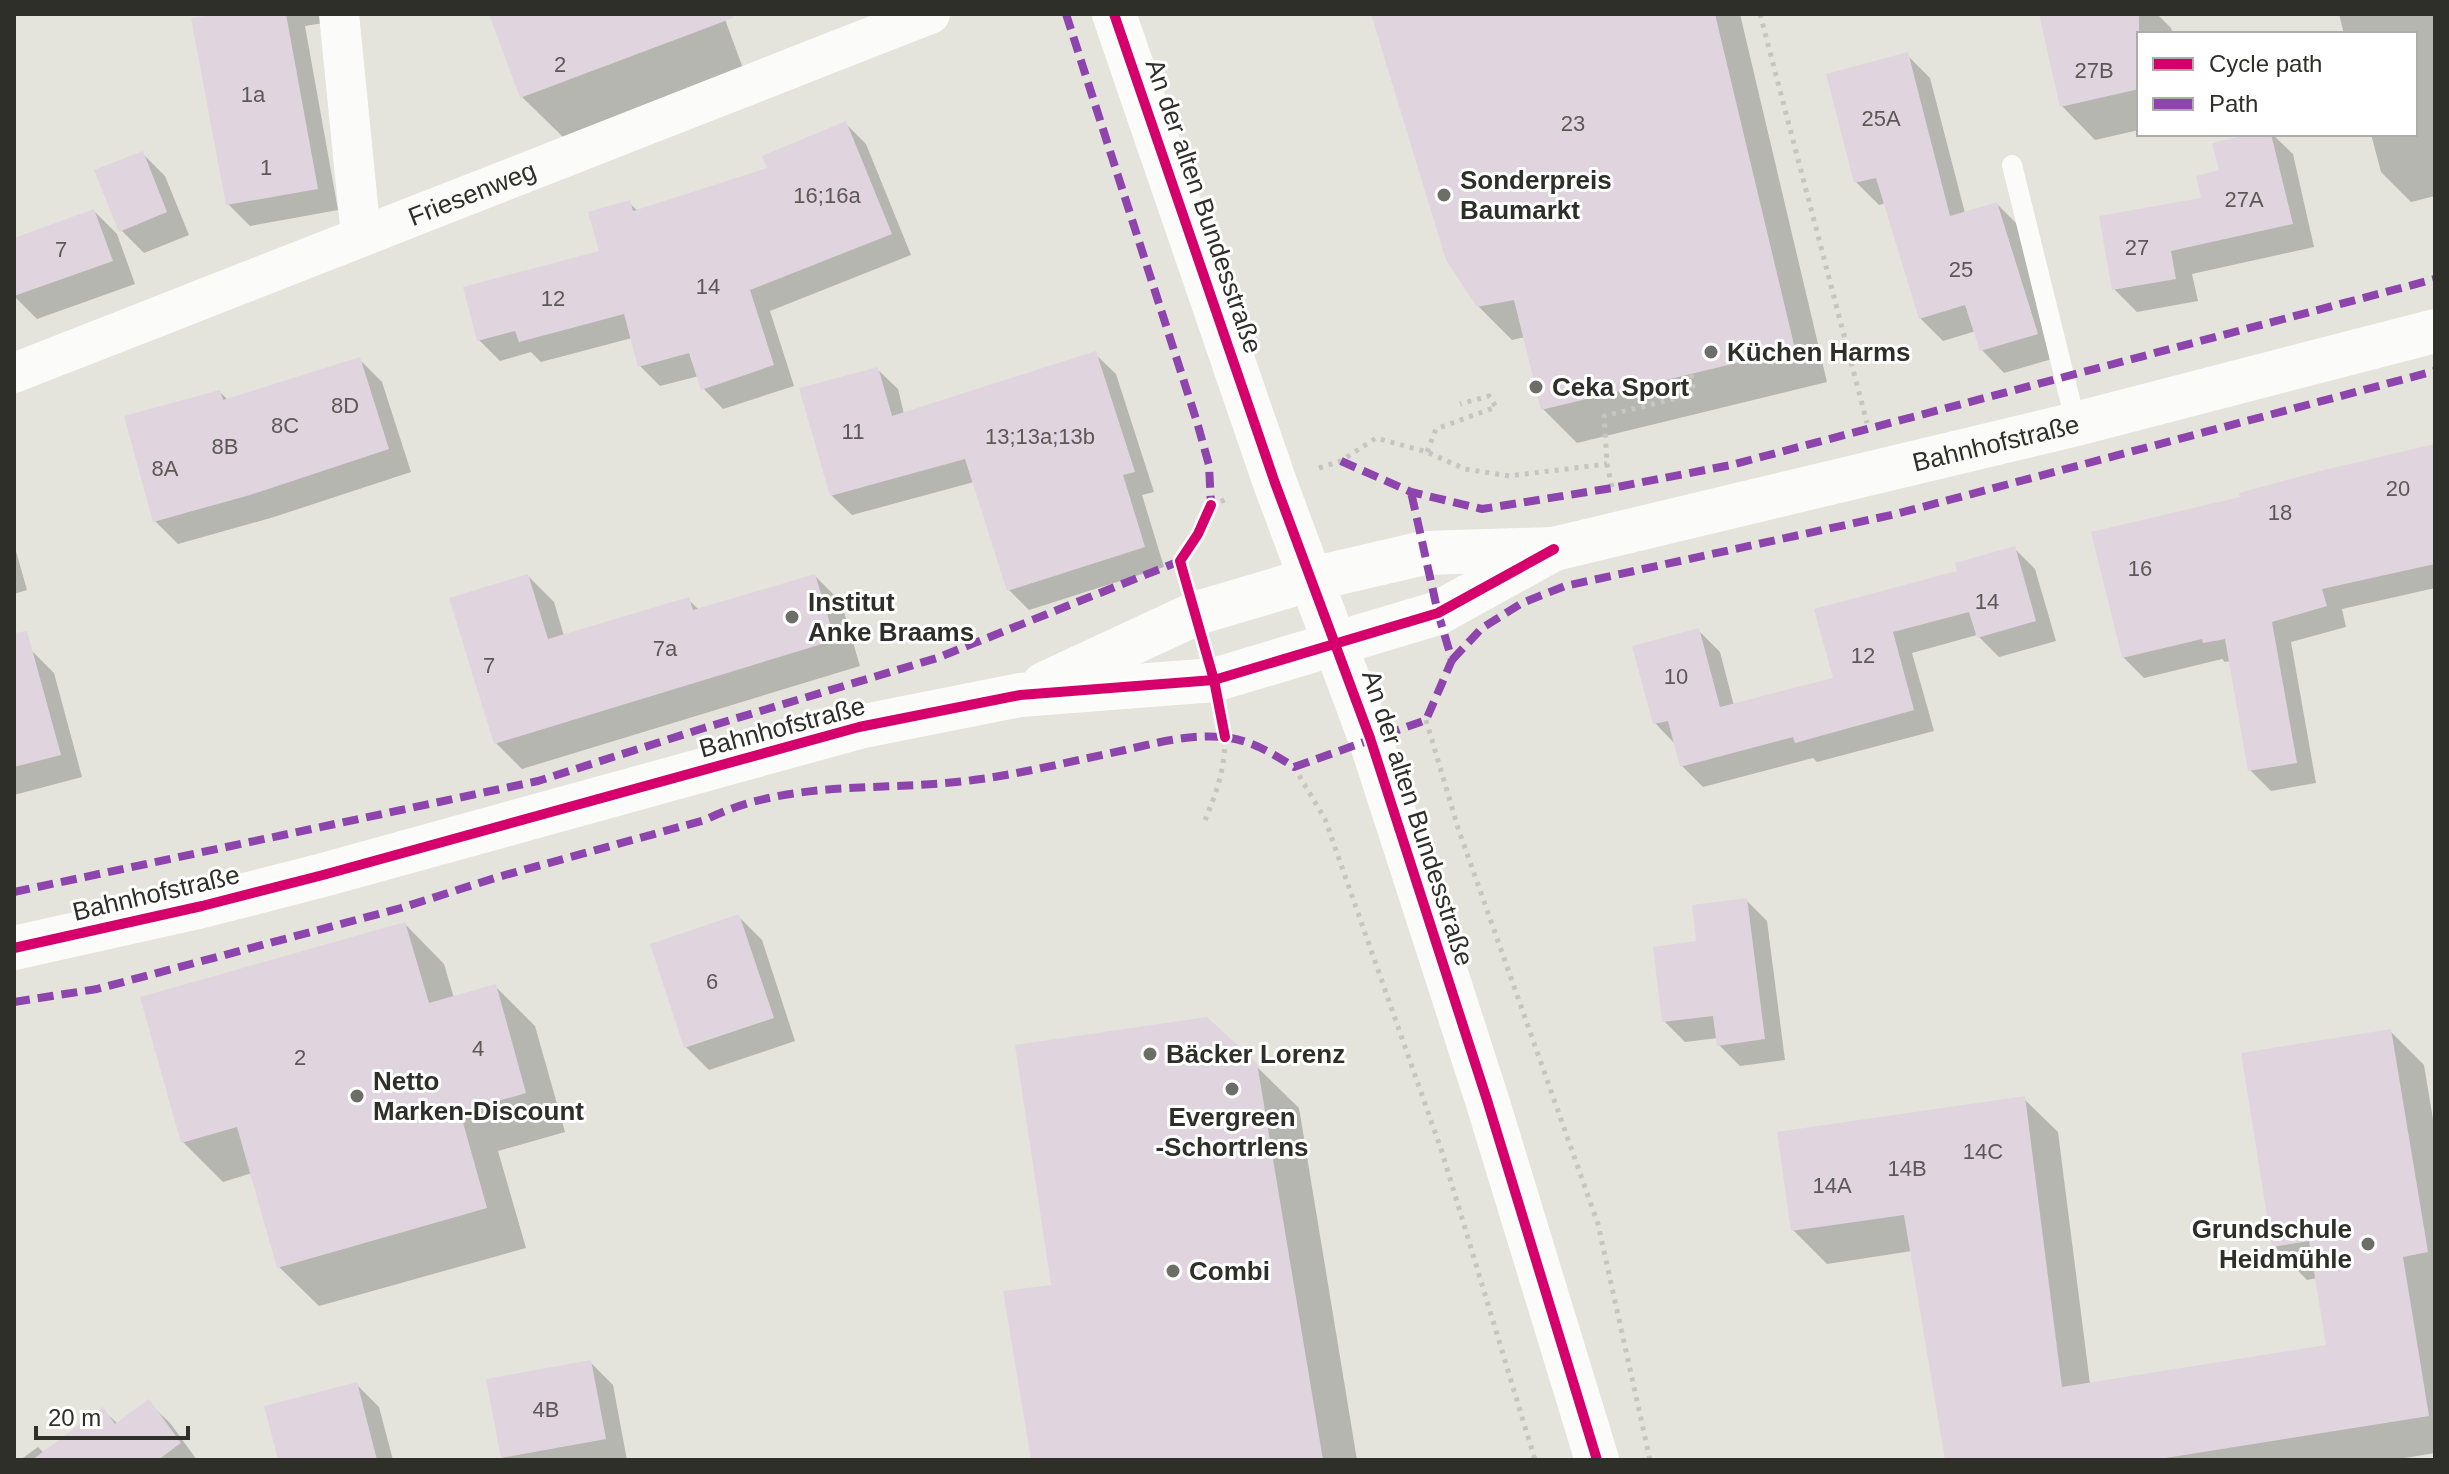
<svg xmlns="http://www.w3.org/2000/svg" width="2449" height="1474" viewBox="0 0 2449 1474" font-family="Helvetica,sans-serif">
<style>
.shadow{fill:#0003}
.building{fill:#e0d5de}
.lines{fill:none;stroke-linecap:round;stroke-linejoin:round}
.path{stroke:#c5c5c2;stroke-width:5;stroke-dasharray:4 6;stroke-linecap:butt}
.service{stroke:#fbfbfa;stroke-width:20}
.minor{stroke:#fbfbfa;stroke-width:40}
.tertiary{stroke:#fbfbfa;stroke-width:44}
.quiet{stroke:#8e44ad;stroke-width:8;stroke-dasharray:16 8;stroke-linecap:butt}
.cycleway-casing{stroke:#fff;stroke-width:15}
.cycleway{stroke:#d6006c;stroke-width:10}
.poi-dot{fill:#6e6e68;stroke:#fff;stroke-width:3}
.labels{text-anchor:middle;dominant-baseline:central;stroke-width:6;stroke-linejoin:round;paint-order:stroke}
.number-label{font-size:22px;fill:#5b5856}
.poi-label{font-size:26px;font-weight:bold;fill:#2f2f29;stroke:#fff;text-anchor:start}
.street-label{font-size:26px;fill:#2f2f29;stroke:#fff}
</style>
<rect width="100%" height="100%" fill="#e4e4dc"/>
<!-- shadow -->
<g class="shadow">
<path d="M213,14H323L324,23L305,26L338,210L250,226L228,204Z"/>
<path d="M491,14H723L744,71L564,138L522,97Z"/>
<path d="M1373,14H1740L1827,382L1577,443L1543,409L1525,337L1512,340L1478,306Z"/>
<path d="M2041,14H2157L2171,28L2173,34H2139V130L2095,140L2062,106Z"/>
<path d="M2339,14H2435V196L2411,202L2381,172L2371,134H2415V34H2344Z"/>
<path d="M1907,55L1930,78L1965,213L1997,204L2020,227L2059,357L2004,373L1982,350L1976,331L1943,341L1920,318L1886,203L1879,205L1856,182Z"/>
<path d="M846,124L866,144L911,255L770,311L794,386L723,409L703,388L699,376L660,386L640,366L632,338L541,362L531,352L500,361L479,340L601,253L629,203L638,211L770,169Z"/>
<path d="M2258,134H2272L2293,154L2314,247L2192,274L2198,301L2137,312L2114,289L2204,199L2221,172Z"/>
<path d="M142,153L165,176L189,235L144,253L121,230Z"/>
<path d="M94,211L117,234L135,284L37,319L14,296V240Z"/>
<path d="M1095,354L1116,374L1154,492L1142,495L1164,567L1029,610L1009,590L974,482L852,515L831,495L877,369L898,389L904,414Z"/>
<path d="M359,359L382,382L411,472L274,517L178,544L155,521L220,392L228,400Z"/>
<path d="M2435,446V588L2342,609L2346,627L2291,642L2316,783L2271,791L2250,770L2231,661L2225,662L2222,659L2144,678L2123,657L2242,498Z"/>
<path d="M14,544L27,590L14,594Z"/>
<path d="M2014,548L2035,569L2056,641L1999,657L1977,635L1912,653L1934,731L1817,762L1813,758L1703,787L1682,766L1676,745L1655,723L1699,631L1720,652L1734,706L1836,679L1960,572Z"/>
<path d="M528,576L554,602L564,636L688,599L699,610L815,576L841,602L860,666L522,769L496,743Z"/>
<path d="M31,650L54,673L82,777L14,795V654Z"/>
<path d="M1746,900L1767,921L1785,1060L1740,1066L1719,1045L1718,1038L1685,1042L1664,1021L1698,943Z"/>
<path d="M739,917L762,940L795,1041L709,1070L686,1047Z"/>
<path d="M405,924L444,964L454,998L495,986L535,1026L565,1132L498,1151L526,1248L319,1306L279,1267L252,1173L223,1182L183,1142Z"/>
<path d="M2391,1032L2424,1065L2435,1131V1453L2393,1460H1947L1912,1251L1827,1264L1793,1230L2024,1099L2058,1132L2090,1384L2328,1346L2317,1278L2307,1280L2274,1246Z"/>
<path d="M1255,1065L1299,1108L1357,1460H1033L1053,1287Z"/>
<path d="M590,1362L613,1385L627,1460H503L489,1381Z"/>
<path d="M356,1384L379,1407L393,1460H280Z"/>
<path d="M148,1402L170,1423L197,1460H20L38,1447L44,1453L103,1410L118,1424Z"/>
</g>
<!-- building -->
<g class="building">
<path d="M220,14H286L318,189L226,205L191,18Z"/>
<path d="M489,14H733V18L520,98Z"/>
<path d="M1371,14H1715L1795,349L1541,410L1514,300L1477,307L1446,260Z"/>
<path d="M2039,14H2139V89L2060,107Z"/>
<path d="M1908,52L1950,216L1997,202L2038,334L1980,351L1965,305L1919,319L1876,178L1854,183L1826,74Z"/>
<path d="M846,121L892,234L750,290L774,365L701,390L689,353L638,367L624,314L519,342L515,331L477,341L463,287L599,251L588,212L630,200L633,211L767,168L762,156Z"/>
<path d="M2250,134H2271L2293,224L2171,251L2176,279L2112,290L2099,216L2201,198L2196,176L2219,170L2212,143Z"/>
<path d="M143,151L167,212L119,232L94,170Z"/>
<path d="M94,209L113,261L14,296V238Z"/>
<path d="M1096,351L1135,472L1123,475L1145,547L1007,591L965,459L830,496L799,388L878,367L892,416Z"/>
<path d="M360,357L389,449L250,495L153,522L124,416L220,390L223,400Z"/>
<path d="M2435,444V564L2322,589L2327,606L2272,622L2297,763L2248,771L2225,639L2203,643L2202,639L2122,658L2091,532L2240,497L2239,493L2324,470Z"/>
<path d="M2015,546L2036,621L1977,638L1969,612L1893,632L1914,710L1795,743L1793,737L1680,767L1668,721L1653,724L1632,646L1699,628L1720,707L1833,678L1814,609L1957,571L1955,563Z"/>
<path d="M528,574L548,639L689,597L693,610L815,574L835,640L494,744L449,598Z"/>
<path d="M27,631L61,755L14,767V633Z"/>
<path d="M1747,898L1765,1039L1717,1046L1713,1016L1662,1022L1653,947L1696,941L1692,905Z"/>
<path d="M739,914L774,1018L684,1048L650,944Z"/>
<path d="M405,922L429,1003L496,984L526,1093L460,1112L487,1208L277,1268L237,1127L181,1143L140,997Z"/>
<path d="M1207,1017L1257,1063L1323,1460H1031L1003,1291L1051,1285L1015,1045Z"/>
<path d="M2391,1029L2428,1252L2403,1257L2429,1416L2153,1460H1945L1904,1215L1791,1231L1777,1132L2025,1096L2062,1387L2326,1345L2309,1241L2272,1247L2241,1053Z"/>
<path d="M591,1360L606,1439L501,1458L486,1379Z"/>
<path d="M357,1382L377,1460H278L264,1406Z"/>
<path d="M149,1399L181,1443L158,1460H32L103,1407L115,1424Z"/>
</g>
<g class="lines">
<!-- path -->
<g class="path">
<path d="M1760,14L1867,423"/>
<path d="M1427,452L1436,429L1496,407L1489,396L1460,404"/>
<path d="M1319,468L1341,461L1376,438L1427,452L1465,469L1509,476L1607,464"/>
<path d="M1612,487L1607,464L1604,416L1694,394L1691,374"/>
<path d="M1182,566L1180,561L1198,534L1211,505L1230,498"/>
<path d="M1426,720L1458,828L1598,1224L1650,1460"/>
<path d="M1294,767L1325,819L1442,1152L1535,1460"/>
<path d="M1205,820C1217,792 1229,758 1223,727"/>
</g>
<!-- service -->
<path class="service" d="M2012,165L2076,424"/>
<!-- minor -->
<g class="minor">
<path d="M339,14L361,236"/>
<path id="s1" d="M14,373L930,14"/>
</g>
<!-- tertiary -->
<g class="tertiary">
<path d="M1114,14L1275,483L1370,738L1487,1100L1597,1460"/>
<path id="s2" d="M1044,684L1197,613L1312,579L1424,553L1554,549L2076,424L2435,331"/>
<path d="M14,948L202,906L323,875L859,727L1020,695L1214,680L1438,613L1554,549"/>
</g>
<!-- quiet -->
<g class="quiet">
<path d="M1066,14L1197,422L1209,465L1211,505"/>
<path d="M1341,461L1411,492L1482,509L1612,488L1731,465L2435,279"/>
<path d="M1452,660L1482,628L1522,603L1565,586L1896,514L2435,371"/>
<path d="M14,892L538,781L704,728L937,658L1180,561"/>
<path d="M14,1002L97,989L401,908L498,877L705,820C791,777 889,793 981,779C1029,772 1077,760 1125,750C1156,743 1190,734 1222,737C1249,739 1272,753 1294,767L1426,720L1452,660L1438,613L1411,492"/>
</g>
<!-- cycleway casing -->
<g class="cycleway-casing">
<g id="cycleway">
<path d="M1114,14L1275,483L1370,738L1487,1100L1597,1460"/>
<path d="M1211,505L1198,534L1180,561L1214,680L1225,737"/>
<path d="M14,948L202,906L323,875L859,727L1020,695L1214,680L1438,613L1554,549"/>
</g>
</g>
<!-- cycleway -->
<use href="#cycleway" class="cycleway"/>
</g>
<!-- markers -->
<g class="poi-dot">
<circle cx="1444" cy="195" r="8"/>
<circle cx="1711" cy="352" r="8"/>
<circle cx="1536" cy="387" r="8"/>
<circle cx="792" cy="617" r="8"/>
<circle cx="1150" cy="1054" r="8"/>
<circle cx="1232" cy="1089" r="8"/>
<circle cx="357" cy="1096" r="8"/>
<circle cx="2368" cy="1244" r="8"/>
<circle cx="1173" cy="1271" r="8"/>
</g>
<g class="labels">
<!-- number labels -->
<g class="number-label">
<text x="560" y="64">2</text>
<text x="2094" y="70">27B</text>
<text x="253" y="94">1a</text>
<text x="1881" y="118">25A</text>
<text x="1573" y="123">23</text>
<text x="266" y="167">1</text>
<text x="827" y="195">16;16a</text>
<text x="2244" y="199">27A</text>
<text x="2137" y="247">27</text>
<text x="61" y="249">7</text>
<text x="1961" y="269">25</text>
<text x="708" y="286">14</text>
<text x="553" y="298">12</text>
<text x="345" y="405">8D</text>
<text x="285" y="425">8C</text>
<text x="853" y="431">11</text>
<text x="1040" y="436">13;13a;13b</text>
<text x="225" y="446">8B</text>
<text x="165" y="468">8A</text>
<text x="2398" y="488">20</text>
<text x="2280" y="512">18</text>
<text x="2140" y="568">16</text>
<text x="1987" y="601">14</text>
<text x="665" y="648">7a</text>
<text x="1863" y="655">12</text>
<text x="489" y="665">7</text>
<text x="1676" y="676">10</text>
<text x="712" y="981">6</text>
<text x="478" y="1048">4</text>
<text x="300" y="1057">2</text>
<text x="1983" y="1151">14C</text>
<text x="1907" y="1168">14B</text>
<text x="1832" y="1185">14A</text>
<text x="546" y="1409">4B</text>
</g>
<!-- poi labels -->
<g class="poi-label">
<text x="1460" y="180">Sonderpreis<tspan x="1460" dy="30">Baumarkt</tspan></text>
<text x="1727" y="352">Küchen Harms</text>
<text x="1552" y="387">Ceka Sport</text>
<text x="808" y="602">Institut<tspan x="808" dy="30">Anke Braams</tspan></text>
<text x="1166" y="1054">Bäcker Lorenz</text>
<text x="373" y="1081">Netto<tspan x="373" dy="30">Marken-Discount</tspan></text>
<text x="1232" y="1117" text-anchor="middle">Evergreen<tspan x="1232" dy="30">-Schortrlens</tspan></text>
<text x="2352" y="1229" text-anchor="end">Grundschule<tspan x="2352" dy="30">Heidmühle</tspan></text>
<text x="1189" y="1271">Combi</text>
</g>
<!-- street labels -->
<g class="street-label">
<text stroke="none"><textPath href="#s1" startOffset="492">Friesenweg</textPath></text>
<text transform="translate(1204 206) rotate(71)">An der alten Bundesstraße</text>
<text stroke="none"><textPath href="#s2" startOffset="988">Bahnhofstraße</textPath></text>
<text transform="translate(782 727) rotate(-15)">Bahnhofstraße</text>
<text transform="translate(1418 818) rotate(72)">An der alten Bundesstraße</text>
<text transform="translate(156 893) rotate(-13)">Bahnhofstraße</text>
</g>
</g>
<!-- border -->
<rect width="2449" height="1474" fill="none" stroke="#2f2f29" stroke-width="32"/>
<!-- legend -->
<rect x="2137" y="32" width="280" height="104" fill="#ffffff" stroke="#acaca9" stroke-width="2"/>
<rect x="2153" y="58" width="40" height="12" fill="#d6006c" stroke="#acaca9" stroke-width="2"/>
<text x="2209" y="72" font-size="24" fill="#2f2f29">Cycle path</text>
<rect x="2153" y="98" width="40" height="12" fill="#8e44ad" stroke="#acaca9" stroke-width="2"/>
<text x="2209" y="112" font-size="24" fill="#2f2f29">Path</text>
<!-- scale -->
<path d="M36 1426v12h152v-12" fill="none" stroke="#2f2f29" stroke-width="4"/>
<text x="48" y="1426" font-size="24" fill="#2f2f29" stroke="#ffffff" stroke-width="6" paint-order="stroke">20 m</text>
</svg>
